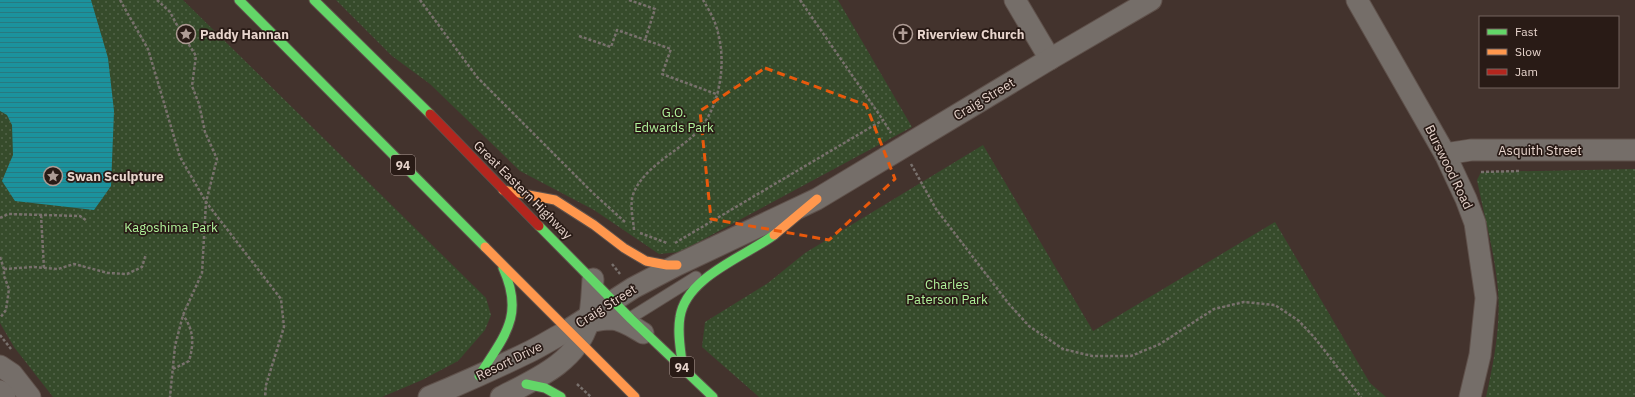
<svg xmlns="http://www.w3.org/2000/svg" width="1635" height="397" viewBox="0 0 1635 397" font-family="'IBM Plex Sans',sans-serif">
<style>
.park{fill:url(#park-dots)}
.water{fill:url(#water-rules)}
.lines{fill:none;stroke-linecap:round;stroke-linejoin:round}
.lane-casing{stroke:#5f514b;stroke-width:13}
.street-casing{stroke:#5f514b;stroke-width:23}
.fast-casing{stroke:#5f514b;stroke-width:11}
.slow-casing{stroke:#5f514b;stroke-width:11}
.jam-casing{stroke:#5f514b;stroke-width:11}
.path{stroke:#79716d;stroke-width:2.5;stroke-dasharray:3 2;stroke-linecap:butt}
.lane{stroke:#756e69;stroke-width:11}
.street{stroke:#756e69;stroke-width:21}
.fast{stroke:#63d668;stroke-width:9}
.slow{stroke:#ff974d;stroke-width:9}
.jam{stroke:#b3261e;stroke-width:9}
.marked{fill:none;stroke:#e8590c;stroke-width:3;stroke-dasharray:8 5;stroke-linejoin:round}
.labels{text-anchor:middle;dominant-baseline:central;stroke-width:3.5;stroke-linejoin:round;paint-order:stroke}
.shield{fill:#291b16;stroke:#af9d96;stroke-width:1}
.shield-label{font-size:12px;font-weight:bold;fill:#e8d5cd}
.poi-label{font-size:13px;font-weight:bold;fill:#e8d5cd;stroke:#291b16;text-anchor:start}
.street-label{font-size:13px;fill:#e8d5cd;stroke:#291b16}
.park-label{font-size:13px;fill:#b0f29a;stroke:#291b16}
</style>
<defs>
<pattern id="park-dots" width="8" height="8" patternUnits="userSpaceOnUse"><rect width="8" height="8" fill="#364b2b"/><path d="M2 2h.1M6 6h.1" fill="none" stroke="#536449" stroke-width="1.8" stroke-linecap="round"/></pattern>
<pattern id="water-rules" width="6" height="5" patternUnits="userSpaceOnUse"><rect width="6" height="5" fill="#1b929d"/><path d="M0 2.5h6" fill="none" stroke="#287980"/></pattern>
</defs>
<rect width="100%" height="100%" fill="#43332d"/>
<!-- park -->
<g class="park">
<path d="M0,0H183L486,298L491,315L485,330L458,361L422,380L382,397H53L14,347L0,323Z"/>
<path d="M336,0H838L912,127L680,252L659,254L594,210L520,171L430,84L392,56Z"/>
<path d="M983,145L1093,331L1275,222L1370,383L1386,397H759L702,347L705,322L768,283L805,253Z"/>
<path d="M1635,169V397H1486C1495,356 1503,315 1496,273C1492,242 1483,211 1477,180L1481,172Z"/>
</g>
<!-- water -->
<path class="water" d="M0,0H91L108,58L114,111L111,186L94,210L15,201L2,181L13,155L12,125L7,115L0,111Z"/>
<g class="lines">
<!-- lane casing -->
<g class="lane-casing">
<path id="lane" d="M627,320L696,277"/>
</g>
<!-- street casing -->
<g class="street-casing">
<g id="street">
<path d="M1015,0L1050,59"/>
<path d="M1357,0L1445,154L1466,199L1475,223L1486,298L1480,355L1470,397"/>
<path d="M1445,154L1471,150H1635"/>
<path d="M568,330L633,288L677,265L817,199L1050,59L1151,0"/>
<path d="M0,366L12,374L30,397"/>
<path d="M0,391L5,397"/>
<path d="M429,397C463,383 496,368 529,352C556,339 577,320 610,319C622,319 633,327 643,333"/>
<path d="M501,397C534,380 577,362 588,323C592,309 592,293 593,279"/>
</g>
</g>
<!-- fast casing -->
<g class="fast-casing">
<g id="fast">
<path d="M239,0L485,247"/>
<path d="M314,0L430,114"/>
<path d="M539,226L631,319L713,397"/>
<path d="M683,369C681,352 677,334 680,317C686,277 744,257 774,235"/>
<path d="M479,376C504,336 525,316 503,268"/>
<path d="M526,384L545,388L561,397"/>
</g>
</g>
<!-- slow casing -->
<g class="slow-casing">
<g id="slow">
<path d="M503,190L555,200L594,225L624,248L646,261L667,265H677"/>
<path d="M774,235L817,199"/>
<path d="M485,247L635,397"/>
</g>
</g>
<!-- jam casing -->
<g class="jam-casing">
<path id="jam" d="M430,114L539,226"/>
</g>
<!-- path -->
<g class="path">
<path d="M120,0L148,49L180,157L206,202L281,299L284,327L266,385L265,397"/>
<path d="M157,0L170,12L178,27L196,56L192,86L199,104L205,132L217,159L206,202L202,273L183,315L175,346L170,397"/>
<path d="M420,0L477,77L593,193L625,222"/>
<path d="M629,0L655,9L645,40"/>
<path d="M800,0L883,120"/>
<path d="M579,36L611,47L617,30L671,49L662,74L716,94"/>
<path d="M911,164L936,209L1009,304L1029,326L1063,349L1092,356H1131L1160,344L1214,309L1244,302L1275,305L1299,321L1314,337L1361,397"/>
<path d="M1481,172L1519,171"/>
<path d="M41,215L44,268"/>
<path d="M0,218L8,214L80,216L87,221"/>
<path d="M634,230C633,217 629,204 634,192C645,167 675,153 694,135C719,112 727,66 718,33C716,22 709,10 703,0"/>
<path d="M640,233L667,243"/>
<path d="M675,243L883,120L891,133"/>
<path d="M0,257L4,269V276L9,289L6,310L0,318"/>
<path d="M612,264L620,274"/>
<path d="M4,269L33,267L58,269L74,264L108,273L127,274L142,267L146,254"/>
<path d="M0,335L11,349"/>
<path d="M173,369L189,361C194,344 194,330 183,315"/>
<path d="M577,384L591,397"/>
</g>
<!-- lane -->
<use href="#lane" class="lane"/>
<!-- street -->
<use href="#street" class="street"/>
<!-- fast -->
<use href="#fast" class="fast"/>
<!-- slow -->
<use href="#slow" class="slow"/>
<!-- jam -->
<use href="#jam" class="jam"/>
</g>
<!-- marked area -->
<path class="marked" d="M765,68L866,105L895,179L829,240L711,219L700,111Z"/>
<!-- icons -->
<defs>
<g id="sight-ring" transform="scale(1)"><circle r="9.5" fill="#291b16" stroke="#ae9c95" stroke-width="1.5"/><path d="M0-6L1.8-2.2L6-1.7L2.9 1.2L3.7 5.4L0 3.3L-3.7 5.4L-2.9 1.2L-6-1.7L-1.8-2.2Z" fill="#ae9c95"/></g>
<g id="church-ring" transform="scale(1)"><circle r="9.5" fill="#291b16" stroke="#ae9c95" stroke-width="1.5"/><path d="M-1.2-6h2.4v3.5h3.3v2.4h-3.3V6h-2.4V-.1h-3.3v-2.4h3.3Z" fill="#ae9c95"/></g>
</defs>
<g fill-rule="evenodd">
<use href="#sight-ring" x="186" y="34"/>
<use href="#church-ring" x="903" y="34"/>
<use href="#sight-ring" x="53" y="176"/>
</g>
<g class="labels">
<!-- shield labels -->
<g class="shield">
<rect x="391" y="155" width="24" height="20" rx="3"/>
<rect x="670" y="357" width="24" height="20" rx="3"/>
</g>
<g class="shield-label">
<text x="403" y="165">94</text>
<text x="682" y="367">94</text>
</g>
<!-- poi labels -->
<g class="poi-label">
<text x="200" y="34">Paddy Hannan</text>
<text x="917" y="34">Riverview Church</text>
<text x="67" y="176">Swan Sculpture</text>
</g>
<!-- street labels -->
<g class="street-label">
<text transform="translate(984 99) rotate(-31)">Craig Street</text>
<text x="1540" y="150">Asquith Street</text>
<text transform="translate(1449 167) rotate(64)">Burswood Road</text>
<text transform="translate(523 190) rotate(45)">Great Eastern Highway</text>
<text transform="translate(606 306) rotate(-32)">Craig Street</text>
<text transform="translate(509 361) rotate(-26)">Resort Drive</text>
</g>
<!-- park labels -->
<g class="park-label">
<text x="674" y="112">G.O.<tspan x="674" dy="15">Edwards Park</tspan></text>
<text x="171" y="227">Kagoshima Park</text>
<text x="947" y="284">Charles<tspan x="947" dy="15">Paterson Park</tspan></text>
</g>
</g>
<!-- legend -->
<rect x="1479" y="16" width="140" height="72" fill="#291b16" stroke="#75655f"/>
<rect x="1487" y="29" width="20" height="6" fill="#63d668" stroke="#75655f"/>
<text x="1515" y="36" font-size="12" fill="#e8d5cd">Fast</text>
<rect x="1487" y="49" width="20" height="6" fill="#ff974d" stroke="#75655f"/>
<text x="1515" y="56" font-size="12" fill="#e8d5cd">Slow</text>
<rect x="1487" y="69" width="20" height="6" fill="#b3261e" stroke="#75655f"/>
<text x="1515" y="76" font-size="12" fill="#e8d5cd">Jam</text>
</svg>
